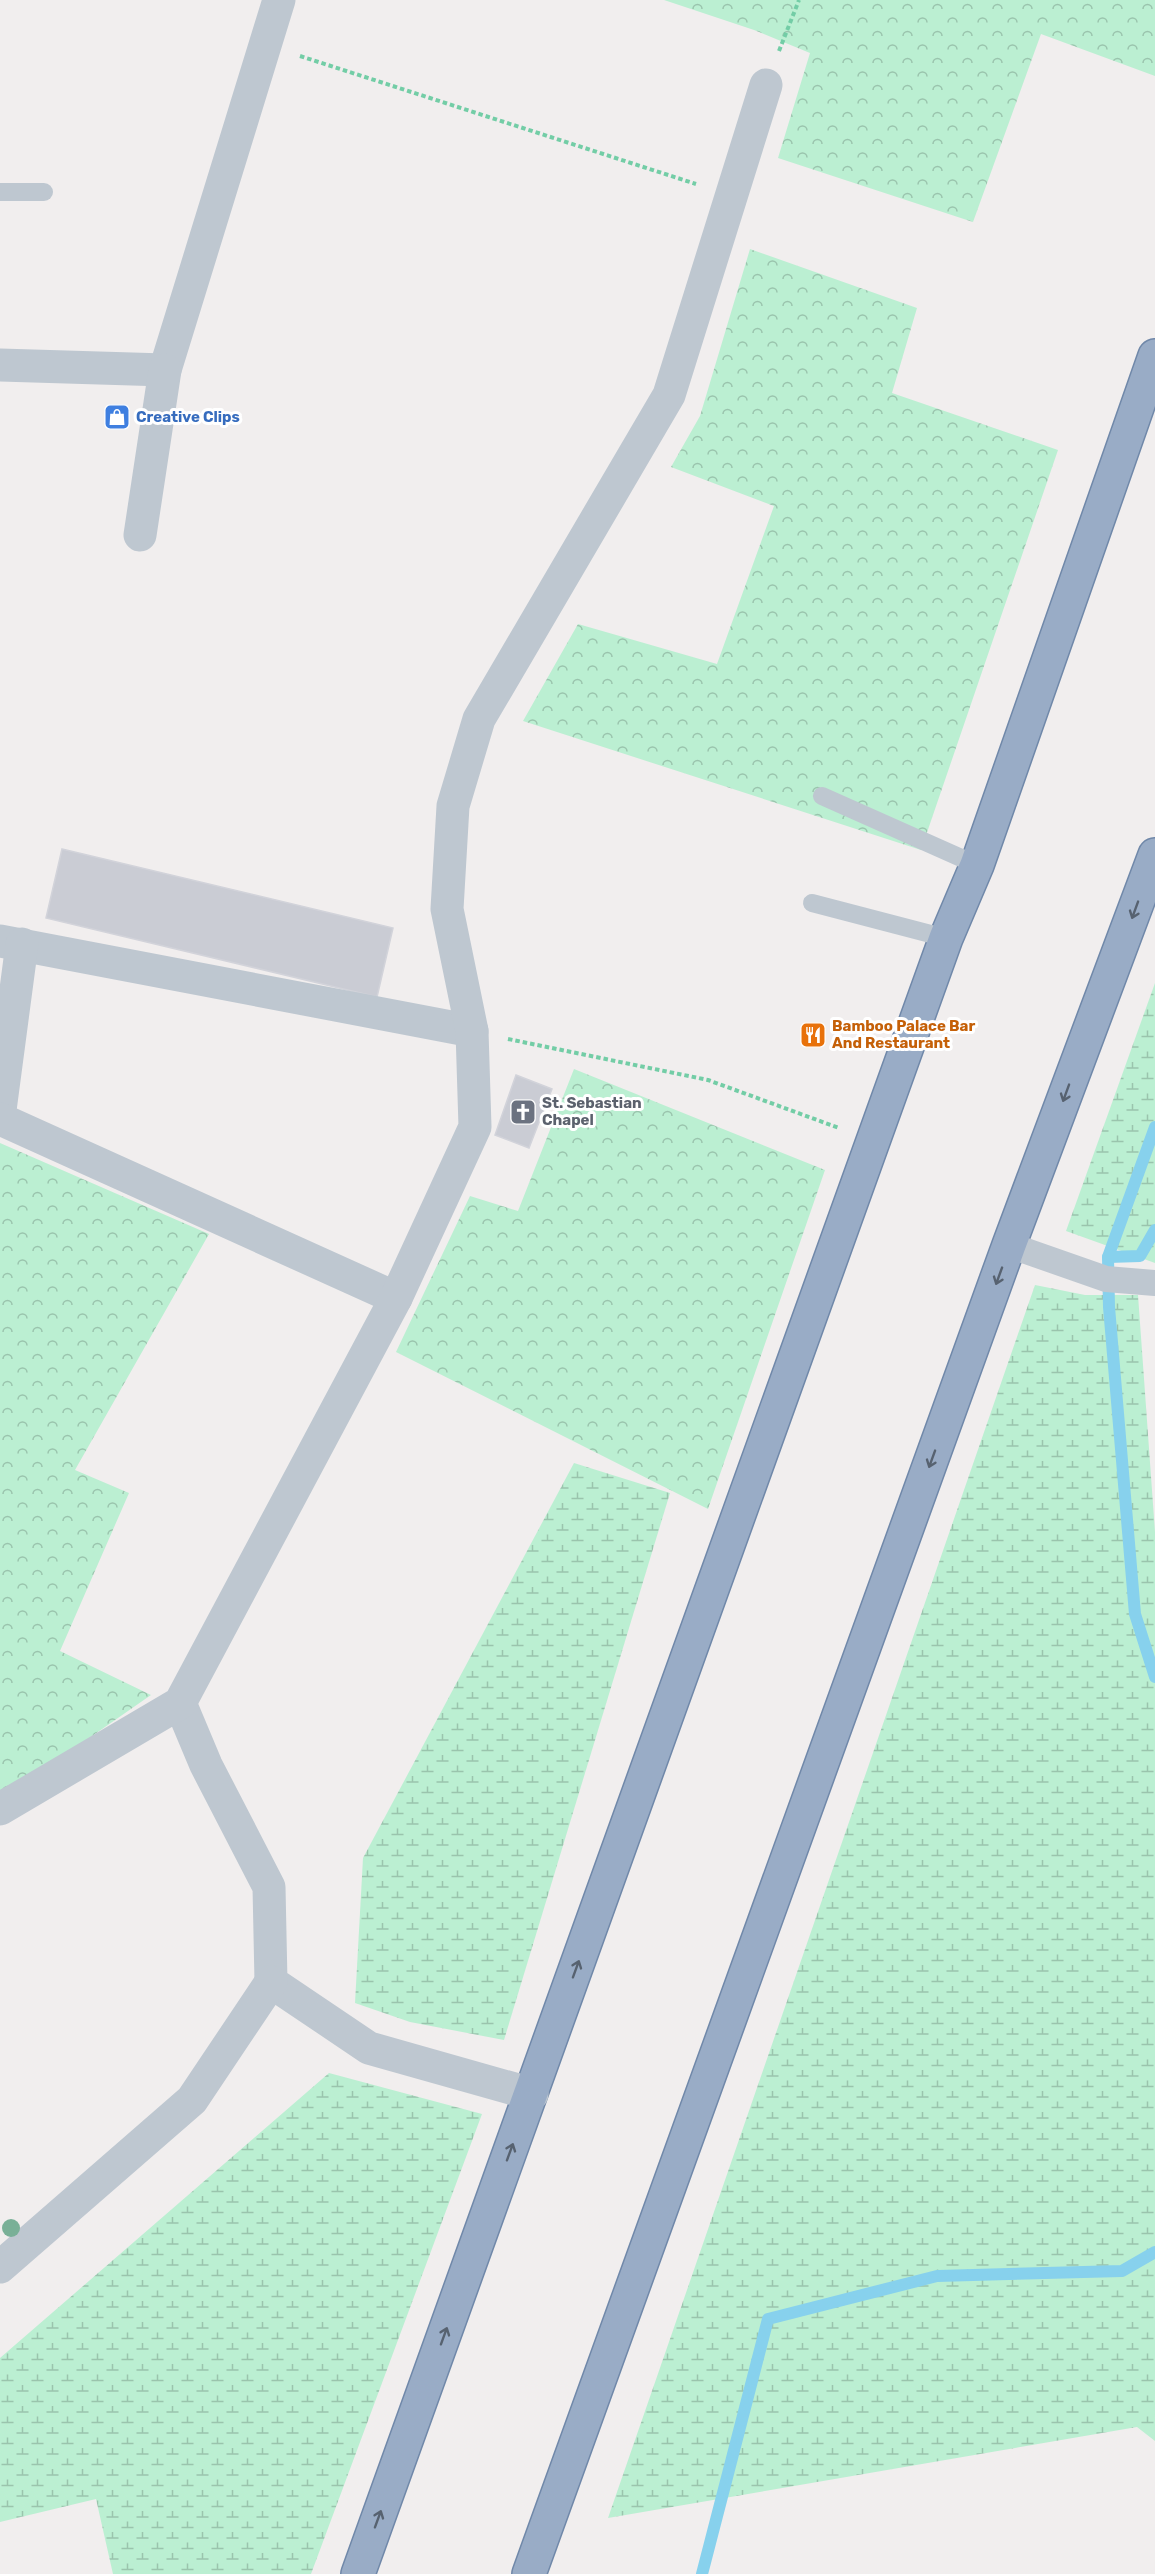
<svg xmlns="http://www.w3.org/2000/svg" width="1155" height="2574" viewBox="0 0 1155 2574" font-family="Rubik,sans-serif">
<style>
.forest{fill:url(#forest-crowns)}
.wetland{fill:url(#wetland-marsh)}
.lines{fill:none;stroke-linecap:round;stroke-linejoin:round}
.stream{stroke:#87d1ed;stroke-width:12}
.building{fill:#caccd4;stroke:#d2d3da;stroke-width:1.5}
.trunk-casing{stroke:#7088a9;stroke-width:36}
.path{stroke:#73cda6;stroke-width:4;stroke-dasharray:4.5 3;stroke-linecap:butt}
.service{stroke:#bec7d0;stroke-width:18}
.pedestrian{stroke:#bec7d0;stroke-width:26}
.minor{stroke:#bec7d0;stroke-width:33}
.trunk{stroke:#99acc6;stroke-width:33}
.tree{fill:#79b097}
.oneway{stroke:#576270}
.labels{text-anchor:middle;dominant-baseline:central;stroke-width:6;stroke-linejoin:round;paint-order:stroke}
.shop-label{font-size:15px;font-weight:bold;fill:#366cbe;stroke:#fff;text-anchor:start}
.food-label{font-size:15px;font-weight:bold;fill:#c56008;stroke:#fff;text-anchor:start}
.worship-label{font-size:15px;font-weight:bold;fill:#5b616d;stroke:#fff;text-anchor:start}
</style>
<defs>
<pattern id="forest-crowns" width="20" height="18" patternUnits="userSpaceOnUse" patternTransform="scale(1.5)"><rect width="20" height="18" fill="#bbefd2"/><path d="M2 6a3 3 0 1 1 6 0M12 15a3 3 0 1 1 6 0" fill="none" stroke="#9ac4ad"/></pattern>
<pattern id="wetland-marsh" width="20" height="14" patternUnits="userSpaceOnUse" patternTransform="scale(1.5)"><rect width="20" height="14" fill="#bbefd2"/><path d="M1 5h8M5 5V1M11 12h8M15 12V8" fill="none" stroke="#9ac4ad"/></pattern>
</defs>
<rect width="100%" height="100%" fill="#f1eeee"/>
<!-- forest -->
<g class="forest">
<path d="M664,0H1155V76L1041,34L973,222L778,158L810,53L754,30Z"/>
<path d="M750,249L917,308L892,393L1058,450L921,850L523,721L578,624L717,664L774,506L671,467L700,416Z"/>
<path d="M574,1069L825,1170L708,1509L396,1352L470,1196L518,1211Z"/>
<path d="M0,1143L209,1234L75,1470L129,1493L60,1651L151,1695L0,1800Z"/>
</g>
<!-- wetland -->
<g class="wetland">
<path d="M1155,983V1263L1066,1231Z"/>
<path d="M1035,1285L1085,1295H1138L1155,1532V2441L1137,2427L608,2518Z"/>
<path d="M574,1463L670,1493L504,2040L410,2022L355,2003L363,1858Z"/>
<path d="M329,2073L482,2114L311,2574H113L96,2499L0,2522V2358Z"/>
</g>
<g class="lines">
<!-- stream -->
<g class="stream">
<path d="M1155,1127L1108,1257L1109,1307L1135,1614L1155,1677"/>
<path d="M1108,1257L1140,1256L1155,1230"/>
<path d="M702,2574L768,2319L937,2276L1122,2271L1155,2252"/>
</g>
</g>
<!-- building -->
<g class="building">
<path d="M62,849L393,928L377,997L46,918Z"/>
<path d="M516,1075L552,1089L529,1148L495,1135Z"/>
</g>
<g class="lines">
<!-- trunk casing -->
<g class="trunk-casing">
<g id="trunk">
<path d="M358,2574L946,938L977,865L1155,356"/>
<path d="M529,2574L1009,1245L1155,855"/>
</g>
</g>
<!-- path -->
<g class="path">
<path d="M779,51L799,0"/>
<path d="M300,56L696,184"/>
<path d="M508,1039L708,1080L839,1128"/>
</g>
<!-- service -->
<g class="service">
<path d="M0,192H44"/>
<path d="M822,796L977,865"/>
<path d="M812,903L946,938"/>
</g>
<!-- pedestrian -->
<path class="pedestrian" d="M1009,1245L1106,1279L1155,1283"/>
<!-- minor -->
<g class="minor">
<path d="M0,365L165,370L279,0"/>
<path d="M140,535L165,370"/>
<path d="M0,941L472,1031"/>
<path d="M0,1110L22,944"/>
<path d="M0,1119L396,1298"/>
<path d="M180,1703L206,1765L269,1887L271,1982L369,2048L532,2094"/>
<path d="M0,1809L180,1703L396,1298L475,1127L472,1031L447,909L453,806L479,719L669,395L766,85"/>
<path d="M0,2267L192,2100L271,1982"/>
</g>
<!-- trunk -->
<use href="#trunk" class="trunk"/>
</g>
<!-- trees -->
<circle class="tree" cx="11" cy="2228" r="9"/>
<!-- one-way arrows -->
<defs><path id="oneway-shaft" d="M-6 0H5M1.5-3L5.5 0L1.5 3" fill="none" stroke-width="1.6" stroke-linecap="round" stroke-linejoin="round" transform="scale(1.5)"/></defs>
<g class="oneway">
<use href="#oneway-shaft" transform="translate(1135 910) rotate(110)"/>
<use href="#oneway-shaft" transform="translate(1066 1093) rotate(110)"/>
<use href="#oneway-shaft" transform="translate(999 1276) rotate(110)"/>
<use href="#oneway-shaft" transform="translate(932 1459) rotate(110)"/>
<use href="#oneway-shaft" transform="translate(576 1969) rotate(-70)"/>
<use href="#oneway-shaft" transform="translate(510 2152) rotate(-70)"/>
<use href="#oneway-shaft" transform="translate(444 2336) rotate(-70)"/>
<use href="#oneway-shaft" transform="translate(378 2519) rotate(-70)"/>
</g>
<!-- icons -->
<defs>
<g id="shop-square" transform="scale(1.35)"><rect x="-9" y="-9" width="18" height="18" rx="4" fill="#3f7fe0" stroke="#fff"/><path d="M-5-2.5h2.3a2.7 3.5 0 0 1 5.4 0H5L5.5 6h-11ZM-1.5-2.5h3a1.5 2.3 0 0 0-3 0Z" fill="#fff"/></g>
<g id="restaurant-square" transform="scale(1.35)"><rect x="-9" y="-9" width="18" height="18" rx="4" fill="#e8710a" stroke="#fff"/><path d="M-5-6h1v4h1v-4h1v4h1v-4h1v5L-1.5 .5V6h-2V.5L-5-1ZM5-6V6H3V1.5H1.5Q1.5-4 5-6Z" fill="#fff"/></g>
<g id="church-square" transform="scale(1.35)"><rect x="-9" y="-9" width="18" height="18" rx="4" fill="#6b7280" stroke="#fff"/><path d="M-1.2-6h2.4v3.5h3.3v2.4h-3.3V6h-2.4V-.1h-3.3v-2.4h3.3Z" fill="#fff"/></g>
</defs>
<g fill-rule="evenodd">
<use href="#shop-square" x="117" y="417"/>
<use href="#restaurant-square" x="813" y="1035"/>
<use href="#church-square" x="523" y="1112"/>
</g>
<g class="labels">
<!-- shop labels -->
<g class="shop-label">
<text x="136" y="417">Creative Clips</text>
</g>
<!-- food labels -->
<g class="food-label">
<text x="832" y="1026">Bamboo Palace Bar<tspan x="832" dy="17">And Restaurant</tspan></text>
</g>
<!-- worship labels -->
<g class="worship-label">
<text x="542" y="1103">St. Sebastian<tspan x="542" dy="17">Chapel</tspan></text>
</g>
</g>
</svg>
